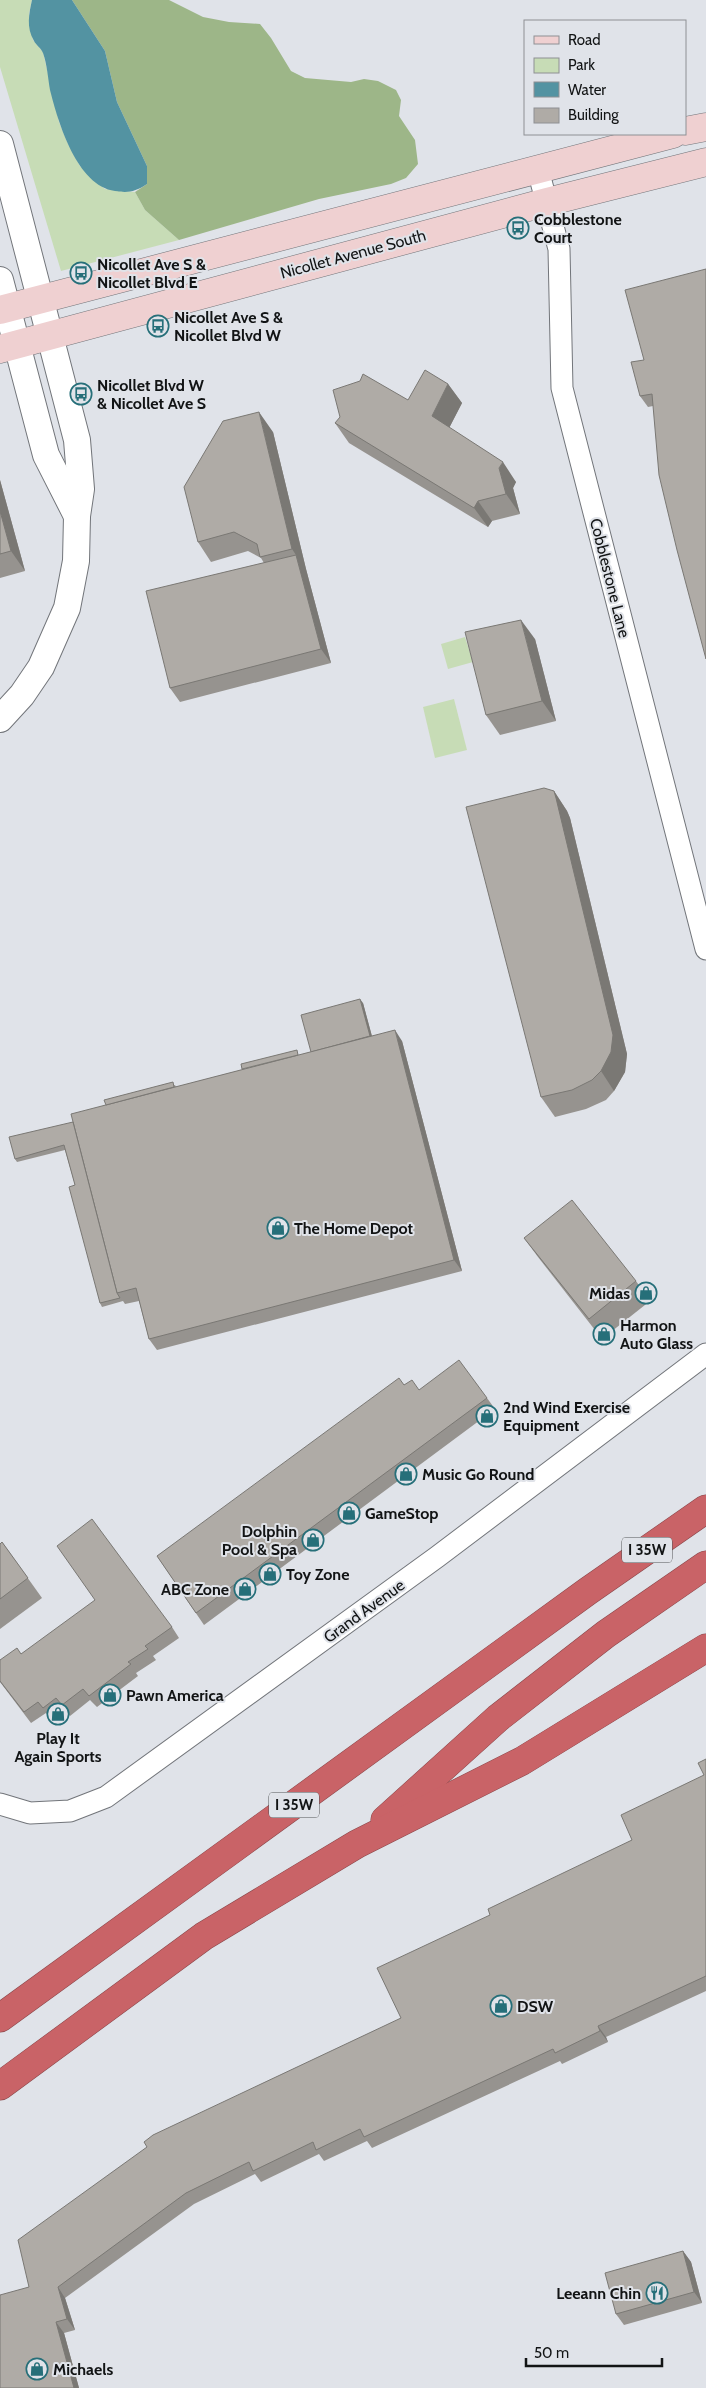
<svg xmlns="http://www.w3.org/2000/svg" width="706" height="2388" viewBox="0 0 706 2388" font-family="Cabin,sans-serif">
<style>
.green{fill:#c7dcb6}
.forest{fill:#9db688}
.water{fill:#5393a2}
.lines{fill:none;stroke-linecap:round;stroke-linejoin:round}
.minor-casing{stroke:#72757a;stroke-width:23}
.tertiary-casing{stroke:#72757a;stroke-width:28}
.secondary-casing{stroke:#72757a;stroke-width:29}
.motorway-casing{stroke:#89474a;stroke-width:29}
.minor{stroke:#fff;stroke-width:21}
.tertiary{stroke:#fff;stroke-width:26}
.secondary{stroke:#efd0d1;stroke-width:28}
.motorway{stroke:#c96367;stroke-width:28}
.wall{fill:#96938f}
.shaded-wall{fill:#7a7874}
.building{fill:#afaba6;stroke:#7a7874}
.labels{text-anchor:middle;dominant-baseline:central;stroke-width:4;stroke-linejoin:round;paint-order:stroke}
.shield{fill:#e0e3e9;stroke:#505255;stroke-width:1}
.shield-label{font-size:15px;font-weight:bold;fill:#121415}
.poi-label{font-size:16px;font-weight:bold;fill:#121415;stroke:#e0e3e9;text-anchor:start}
.street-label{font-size:16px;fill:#121415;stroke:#e0e3e9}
</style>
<rect width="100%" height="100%" fill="#e0e3e9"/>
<!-- green -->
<g class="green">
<path d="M0,0H32L29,14L33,40L43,52L59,122L68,144L80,166L105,189L135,192L145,210L179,240L61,271L0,67Z"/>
<path d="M465,637L473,662L448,669L441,644Z"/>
<path d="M454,699L467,750L435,758L423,707Z"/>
</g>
<!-- forest -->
<path class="forest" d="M72,0H169L203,17L229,22L260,24L271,38L291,71L305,78L351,82L364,79L378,81L396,90L401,100L399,116L415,140L418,164L406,178L391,184L319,199L179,240L145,210L135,192L147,184V166L117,102L105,51Z"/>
<!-- water -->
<path class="water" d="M32,0H72L105,51L117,102L147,166V184C135,192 128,193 115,191C77,186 58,122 50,90C48,78 47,64 43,53C41,48 36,45 34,41C26,27 29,14 32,0Z"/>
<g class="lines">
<!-- minor casing -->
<g class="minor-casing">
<g id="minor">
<path d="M538,170L559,249L562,388L706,949"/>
<path d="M0,1804L30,1813L70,1811L106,1797L437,1557L706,1354"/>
</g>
</g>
<!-- tertiary casing -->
<g class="tertiary-casing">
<g id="tertiary">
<path d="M0,144L77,440L81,489L77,516L76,561L67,608L41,667L22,695L0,719"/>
<path d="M0,280L46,455L77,516"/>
</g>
</g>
<!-- secondary casing -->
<g class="secondary-casing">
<g id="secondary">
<path d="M685,131L706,127"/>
<path d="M0,310L673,134"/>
<path d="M0,349L547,202L706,162"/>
</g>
</g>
<!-- motorway casing -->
<g class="motorway-casing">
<g id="motorway">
<path d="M385,1820L498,1718L606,1634L706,1565"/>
<path d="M0,2018L588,1591L706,1509"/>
<path d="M0,2086L204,1936L357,1844L522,1761L706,1648"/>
</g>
</g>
<!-- minor -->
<use href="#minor" class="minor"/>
<!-- tertiary -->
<use href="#tertiary" class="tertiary"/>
<!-- secondary -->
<use href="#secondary" class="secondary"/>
<!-- motorway -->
<use href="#motorway" class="motorway"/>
</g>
<!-- wall -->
<g class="wall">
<path d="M706,269L653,406L648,407L640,396L644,360Z"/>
<path d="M448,384L462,403L449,428L516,482L513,488L520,514L492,521L488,527L349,443L335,423L408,400Z"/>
<path d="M273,432L306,569L331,663L180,702L170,688L264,563L261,558L248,551L211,562L198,542Z"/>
<path d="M0,480L25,571L0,578Z"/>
<path d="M535,639L556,721L500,735L486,715Z"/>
<path d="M554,791L567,811L570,818L627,1054L625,1072L614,1091L606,1100L586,1109L555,1117L541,1097Z"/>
<path d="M363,1003L372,1036L402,1041L462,1271L157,1350L149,1339L139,1301L125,1304L123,1301L102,1307L100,1303L75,1185L65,1150L17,1162L15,1159L73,1122L106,1105L175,1085L176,1087L311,1052Z"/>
<path d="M524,1238L636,1281L650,1301L602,1339L538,1257Z"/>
<path d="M404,1385L419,1390L487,1398L495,1409L204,1625L157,1556Z"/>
<path d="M2,1542L42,1598L0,1629V1544Z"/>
<path d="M172,1627L179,1638L153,1656L156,1660L136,1673L138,1676L97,1707L90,1700L70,1716L64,1709L50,1719L46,1713L31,1723L0,1682V1660L21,1654Z"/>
<path d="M706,1759V1991L606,2037L608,2042L562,2064L560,2061L372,2148L367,2141L324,2161L319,2154L261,2182L255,2174L194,2204L65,2298L75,2330L64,2333L79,2388H0L29,2287L401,2018L490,1915L632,1840L704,1775Z"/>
<path d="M683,2251L691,2262L702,2303L624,2325L616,2314Z"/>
</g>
<!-- shaded-wall -->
<g class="shaded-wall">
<path d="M448,384L462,403L445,436L432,416Z"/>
<path d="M259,412L273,432L306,569L331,663L321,649L296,555L292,549Z"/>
<path d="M503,462L516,482L513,488L520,514L506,494L499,468Z"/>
<path d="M0,480L25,571L11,551L0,511Z"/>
<path d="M478,501L492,521L488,527L474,508Z"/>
<path d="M521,620L535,639L556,721L542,701Z"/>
<path d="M554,791L567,811L570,818L627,1054L625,1072L614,1091L601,1071Z"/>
<path d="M360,999L363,1003L375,1048L372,1044Z"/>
<path d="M395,1030L402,1041L462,1271L454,1260Z"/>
<path d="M598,2026L606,2037L608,2042L600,2031Z"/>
<path d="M683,2251L691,2262L702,2303L694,2292Z"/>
<path d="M58,2287L65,2298L75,2330L67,2319Z"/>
<path d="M56,2322L64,2333L79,2388H74Z"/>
</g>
<!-- building -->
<g class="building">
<path d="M706,269V659L677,550L659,475L652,394L640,396L631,362L644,360L625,290Z"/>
<path d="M425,370L448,384L432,416L503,462L499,468L506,494L478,501L474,508L335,423L340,417L333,390L360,381L363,374L408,400Z"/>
<path d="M259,412L292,549L260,557L257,544L234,532L198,542L184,487L223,421Z"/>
<path d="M0,511L11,551L0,554Z"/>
<path d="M296,555L321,649L170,688L146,591Z"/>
<path d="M521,620L542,701L486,715L465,632Z"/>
<path d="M544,788L554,791L556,798L613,1035L611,1052L601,1071L592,1080L572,1090L541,1097L466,807Z"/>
<path d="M360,999L370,1036L311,1052L301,1015Z"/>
<path d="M395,1030L454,1260L149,1339L136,1288L117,1293L71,1114Z"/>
<path d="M297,1050L298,1055L242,1069L241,1064Z"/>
<path d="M173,1082L174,1087L106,1105L104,1100Z"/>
<path d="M73,1122L117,1293L120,1298L100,1303L69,1187L75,1185L64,1145L15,1159L9,1137Z"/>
<path d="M572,1200L636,1281L589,1319L524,1238Z"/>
<path d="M459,1360L487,1398L196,1613L157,1556L399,1378L404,1385L412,1380L419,1390Z"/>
<path d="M92,1519L172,1627L145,1646L148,1649L128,1662L131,1664L89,1696L83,1689L62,1705L56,1698L43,1708L38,1702L24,1712L0,1681V1660L17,1648L21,1654L95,1600L57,1546Z"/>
<path d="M2,1542L28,1578L0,1599V1544Z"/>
<path d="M706,1759V1976L598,2026L600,2031L555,2053L553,2049L364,2137L360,2129L316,2150L313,2142L253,2171L249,2162L186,2193L58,2287L67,2319L56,2322L74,2388H0V2295L29,2287L18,2240L147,2147L144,2142L153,2135L401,2018L377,1968L490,1915L488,1909L632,1840L621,1815L704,1775L698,1763Z"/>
<path d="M683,2251L694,2292L616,2314L605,2273Z"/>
</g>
<!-- icons -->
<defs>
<g id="bus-ring" transform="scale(1.125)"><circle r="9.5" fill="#e0e3e9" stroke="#266f79" stroke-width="1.5"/><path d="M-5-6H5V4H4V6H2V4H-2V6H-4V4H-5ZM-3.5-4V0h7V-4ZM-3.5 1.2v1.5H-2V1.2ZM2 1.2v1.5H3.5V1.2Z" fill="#266f79"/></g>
<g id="shop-ring" transform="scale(1.125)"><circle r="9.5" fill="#e0e3e9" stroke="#266f79" stroke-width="1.5"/><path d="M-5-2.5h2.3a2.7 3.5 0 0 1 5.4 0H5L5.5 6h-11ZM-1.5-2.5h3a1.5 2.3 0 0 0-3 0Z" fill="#266f79"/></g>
<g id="restaurant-ring" transform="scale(1.125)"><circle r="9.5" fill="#e0e3e9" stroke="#266f79" stroke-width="1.5"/><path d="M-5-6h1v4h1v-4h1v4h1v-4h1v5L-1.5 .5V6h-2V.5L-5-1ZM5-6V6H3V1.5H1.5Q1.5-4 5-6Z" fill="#266f79"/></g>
</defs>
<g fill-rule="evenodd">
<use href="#bus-ring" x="518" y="228"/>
<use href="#bus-ring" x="81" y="273"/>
<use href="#bus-ring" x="158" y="326"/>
<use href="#bus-ring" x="81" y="394"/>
<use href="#shop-ring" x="278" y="1228"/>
<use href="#shop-ring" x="646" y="1293"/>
<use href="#shop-ring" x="604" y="1334"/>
<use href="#shop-ring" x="487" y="1416"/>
<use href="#shop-ring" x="406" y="1474"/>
<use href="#shop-ring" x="349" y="1513"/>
<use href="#shop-ring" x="313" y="1540"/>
<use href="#shop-ring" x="270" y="1574"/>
<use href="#shop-ring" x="245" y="1589"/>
<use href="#shop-ring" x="110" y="1695"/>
<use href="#shop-ring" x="58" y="1714"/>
<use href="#shop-ring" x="501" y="2006"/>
<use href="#restaurant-ring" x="657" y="2293"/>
<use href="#shop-ring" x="37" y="2369"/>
</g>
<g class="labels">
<!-- shield labels -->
<g class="shield">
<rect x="622" y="1537.5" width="50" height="25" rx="4"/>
<rect x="269" y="1792.5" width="50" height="25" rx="4"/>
</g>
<g class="shield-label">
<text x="647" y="1550">I 35W</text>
<text x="294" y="1805">I 35W</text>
</g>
<!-- poi labels -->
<g class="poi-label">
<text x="534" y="219">Cobblestone<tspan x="534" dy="18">Court</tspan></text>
<text x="97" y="264">Nicollet Ave S &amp;<tspan x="97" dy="18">Nicollet Blvd E</tspan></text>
<text x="174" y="317">Nicollet Ave S &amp;<tspan x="174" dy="18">Nicollet Blvd W</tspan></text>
<text x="97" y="385">Nicollet Blvd W<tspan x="97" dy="18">&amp; Nicollet Ave S</tspan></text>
<text x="294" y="1228">The Home Depot</text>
<text x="630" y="1293" text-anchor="end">Midas</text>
<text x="620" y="1325">Harmon<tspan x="620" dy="18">Auto Glass</tspan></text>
<text x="503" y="1407">2nd Wind Exercise<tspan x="503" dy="18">Equipment</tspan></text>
<text x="422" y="1474">Music Go Round</text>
<text x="365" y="1513">GameStop</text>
<text x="297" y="1531" text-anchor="end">Dolphin<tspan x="297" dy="18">Pool &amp; Spa</tspan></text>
<text x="286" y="1574">Toy Zone</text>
<text x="229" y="1589" text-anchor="end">ABC Zone</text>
<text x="126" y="1695">Pawn America</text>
<text x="58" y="1738" text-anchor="middle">Play It<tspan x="58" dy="18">Again Sports</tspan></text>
<text x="517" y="2006">DSW</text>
<text x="641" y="2293" text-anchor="end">Leeann Chin</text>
<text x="53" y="2369">Michaels</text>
</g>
<!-- street labels -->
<g class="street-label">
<text transform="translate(353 254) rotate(-15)">Nicollet Avenue South</text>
<text transform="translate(610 578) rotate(76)">Cobblestone Lane</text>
<text transform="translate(364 1611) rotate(-36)">Grand Avenue</text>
</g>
</g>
<!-- legend -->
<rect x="524" y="20" width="162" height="115" fill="#e0e3e9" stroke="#8e9094"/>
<rect x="534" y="36" width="25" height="8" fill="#efd0d1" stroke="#8e9094"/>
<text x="568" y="45" font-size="15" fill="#121415">Road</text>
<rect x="534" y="58" width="25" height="15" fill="#c7dcb6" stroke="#8e9094"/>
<text x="568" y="70" font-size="15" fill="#121415">Park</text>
<rect x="534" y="82" width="25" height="15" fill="#5393a2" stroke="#8e9094"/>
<text x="568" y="95" font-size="15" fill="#121415">Water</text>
<rect x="534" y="108" width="25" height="15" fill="#afaba6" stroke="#8e9094"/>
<text x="568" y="120" font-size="15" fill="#121415">Building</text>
<!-- scale -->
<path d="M526 2358v8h136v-8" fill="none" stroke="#121415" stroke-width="2.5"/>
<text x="534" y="2358" font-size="15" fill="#121415" stroke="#e0e3e9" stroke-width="4" paint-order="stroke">50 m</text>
</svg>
